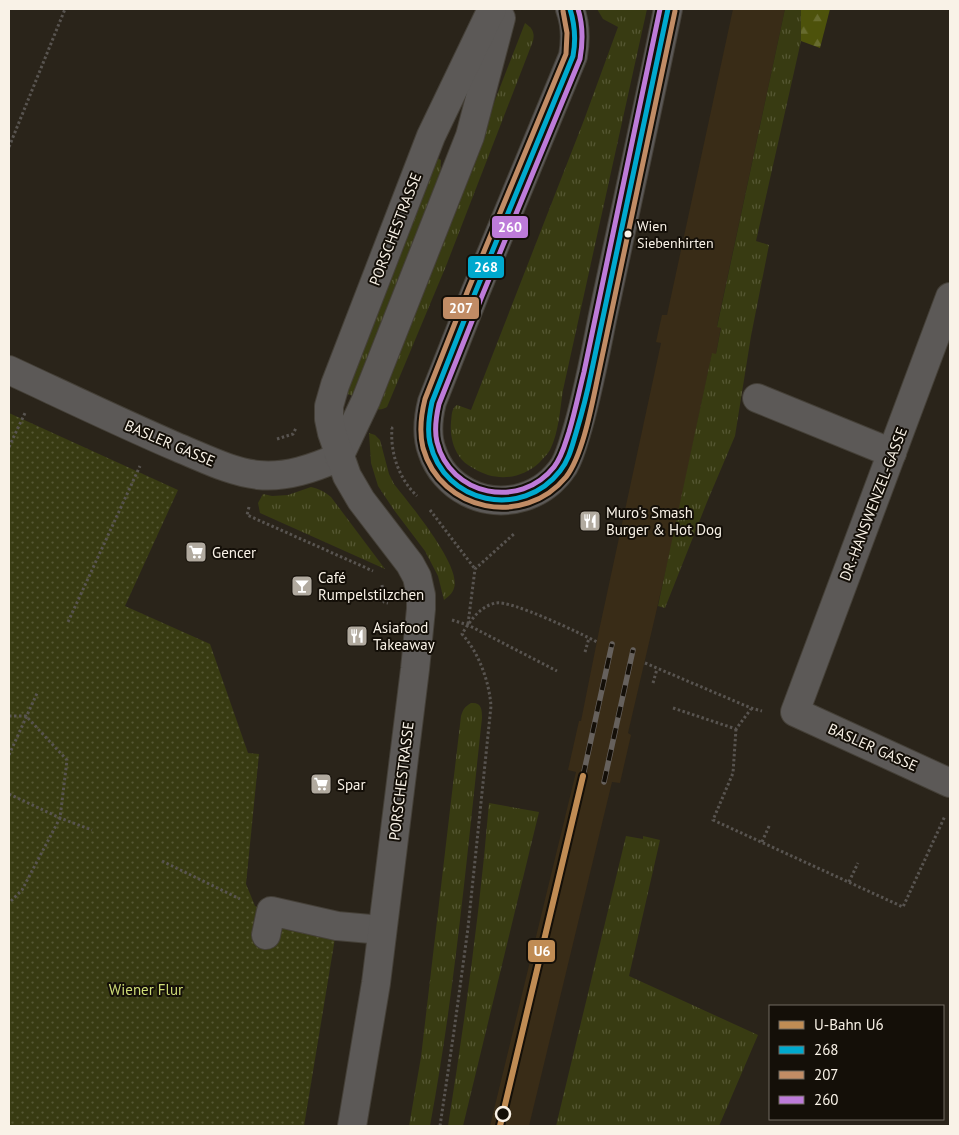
<svg xmlns="http://www.w3.org/2000/svg" width="959" height="1135" viewBox="0 0 959 1135" font-family="'PT Sans',sans-serif">
<style>
.built{fill:#392c17}
.grass{fill:url(#grass-tufts)}
.forest{fill:url(#forest-firs)}
.park{fill:url(#park-dots)}
.lines{fill:none;stroke-linecap:round;stroke-linejoin:round}
.minor-casing{stroke:#454038;stroke-width:30}
.path{stroke:#585450;stroke-width:3;stroke-dasharray:2.5 2.5;stroke-linecap:butt}
.minor{stroke:#5c5957;stroke-width:28}
.rail-casing{stroke:#66615d;stroke-width:5.5}
.rail{stroke:#140f08;stroke-width:4;stroke-dasharray:11;stroke-linecap:butt}
.bus-1-casing{stroke:#140f08;stroke-width:9}
.bus-2-casing{stroke:#140f08;stroke-width:9}
.bus-3-casing{stroke:#140f08;stroke-width:9}
.bus-1{stroke:#00a9ce;stroke-width:5}
.bus-2{stroke:#c18c65;stroke-width:5}
.bus-3{stroke:#bd7bd9;stroke-width:5}
.metro-1-casing{stroke:#140f08;stroke-width:10}
.metro-1{stroke:#c08c54;stroke-width:6}
.bus-dot{fill:#f9f2e7;stroke:#140f08;stroke-width:2}
.stop-dot{fill:#140f08;stroke:#f9f2e7;stroke-width:2.5}
.labels{text-anchor:middle;dominant-baseline:central;stroke-width:4;stroke-linejoin:round;paint-order:stroke}
.bus-label{font-size:14px;fill:#f9f2e7;stroke:#140f08;text-anchor:start}
.street-label{font-size:15px;fill:#f9f2e7;stroke:#140f08}
.poi-label{font-size:15px;fill:#f9f2e7;stroke:#140f08;text-anchor:start}
.park-label{font-size:15px;fill:#cfdc77;stroke:#140f08}
.line-badge{stroke:#140f08;stroke-width:2}
.badge-label{font-size:14px;text-anchor:middle;font-weight:bold;fill:#fff}
</style>
<defs>
<pattern id="grass-tufts" width="24" height="20" patternUnits="userSpaceOnUse" patternTransform="scale(1.25)"><rect width="24" height="20" fill="#383b12"/><path d="M3 7l-1-3M5 7V3M7 7l1-3M15 17l-1-3M17 17v-4M19 17l1-3" fill="none" stroke="#565834"/></pattern>
<pattern id="forest-firs" width="22" height="20" patternUnits="userSpaceOnUse" patternTransform="scale(1.25)"><rect width="22" height="20" fill="#4d520b"/><path d="M5 1l3.5 6h-7zM16 11l3.5 6h-7z" fill="#676b2f"/></pattern>
<pattern id="park-dots" width="8" height="8" patternUnits="userSpaceOnUse" patternTransform="scale(1.25)"><rect width="8" height="8" fill="#383b12"/><path d="M2 2h.1M6 6h.1" fill="none" stroke="#565834" stroke-width="1.8" stroke-linecap="round"/></pattern>
</defs>
<rect width="100%" height="100%" fill="#2a241a"/>
<!-- built -->
<path class="built" d="M733,9H785L717,326L721,327L716,354H712L671,548L628,733L631,735L620,783L612,782L529,1126H490L576,772L568,770L579,721H581L600,626L661,343L656,342L662,315H667Z"/>
<!-- grass -->
<g class="grass">
<path d="M597,9H647L563,390C560,409 559,432 550,450C547,455 543,458 540,462C521,480 495,482 473,468C467,465 462,461 459,456C452,446 450,433 451,422C452,415 451,409 457,405L471,410L584,120L618,27L603,19Z"/>
<path d="M785,9H801V41L756,241L769,245L751,336L735,436L707,502L665,608L658,606L712,353L716,354L721,328L717,327Z"/>
<path d="M525,23C532,28 535,32 533,41L446,266L387,407C383,409 379,411 375,408Z"/>
<path d="M433,156L441,160L440,176L356,397L342,392Z"/>
<path d="M369,433L375,435L380,440L389,474L394,484C408,502 462,566 454,588C453,593 448,597 444,600L438,576L425,551L394,510L378,486L371,463Z"/>
<path d="M311,487C319,489 324,491 331,497L385,569L260,513L258,503L263,494L272,496L288,495Z"/>
<path d="M471,703C482,702 482,710 482,718C467,855 455,991 430,1126H409L421,1057L461,716C463,710 464,707 471,703Z"/>
<path d="M489,803L539,812L463,1126H448C465,1019 480,911 489,803Z"/>
<path d="M626,836L643,839V836L660,840L629,976L758,1035L719,1126H556Z"/>
</g>
<!-- forest -->
<path class="forest" d="M801,9H830L820,48L801,41Z"/>
<!-- park -->
<path class="park" d="M9,413L178,490L125,606L210,644L248,753L259,754L246,884L255,906L263,909L337,926L304,1126H9Z"/>
<g class="lines">
<!-- minor casing -->
<g class="minor-casing">
<g id="minor">
<path d="M570,9C576,25 576,39 573,56L475,293L432,402C428,418 426,435 432,451C444,488 485,509 523,497C540,492 554,481 564,466C571,454 574,440 578,427C588,392 595,356 602,320C624,216 647,113 668,9"/>
<path d="M950,297L795,712L950,783"/>
<path d="M9,370C65,396 121,423 179,448C204,458 231,472 258,475C286,478 314,468 339,457"/>
<path d="M757,398L892,453"/>
<path d="M339,457L366,400L470,136L501,18"/>
<path d="M266,935L271,911L337,926L382,930"/>
<path d="M352,1126L376,983L415,669L421,609V595L417,577L410,564L361,500L347,476L332,433L329,419V406L335,385L431,136L492,9"/>
</g>
</g>
<!-- path -->
<g class="path">
<path d="M9,147L65,9"/>
<path d="M391,428H392C390,453 399,479 417,496"/>
<path d="M277,439L293,434L296,428"/>
<path d="M9,447L25,413"/>
<path d="M249,507L247,515L373,571"/>
<path d="M430,510L475,569"/>
<path d="M382,585L384,602L388,603"/>
<path d="M452,620L468,625L557,671"/>
<path d="M68,622L140,466"/>
<path d="M468,624L475,569L515,533"/>
<path d="M585,652L589,638"/>
<path d="M645,663L751,708L762,711"/>
<path d="M653,683L657,669"/>
<path d="M673,708L736,729L751,709"/>
<path d="M9,716H26L67,760L60,818L22,890L9,903"/>
<path d="M736,729L733,773L713,820L903,907L945,816"/>
<path d="M9,755L38,691"/>
<path d="M9,794L60,818L92,830"/>
<path d="M762,842L770,824"/>
<path d="M162,861L240,899"/>
<path d="M849,882L858,863"/>
<path d="M440,1126L454,1031L468,928L491,706C489,681 479,653 462,634C470,621 480,606 496,603C511,600 580,633 597,642"/>
</g>
<!-- minor -->
<use href="#minor" class="minor"/>
<!-- rail casing -->
<g class="rail-casing">
<g id="rail">
<path d="M583,776L612,644"/>
<path d="M604,782L633,650"/>
</g>
</g>
<!-- rail -->
<use href="#rail" class="rail"/>
<!-- bus-1 casing -->
<g class="bus-1-casing">
<path id="bus-1" d="M570,9C575,25 576,40 573,56L475,293L432,402C429,416 427,430 430,443C444,504 522,520 560,471C569,460 572,446 576,433C582,413 587,394 591,374L668,9"/>
</g>
<!-- bus-2 casing -->
<g class="bus-2-casing">
<path id="bus-2" d="M563,11L567,33L566,54L468,290L425,399C421,415 419,432 423,448C441,512 524,528 566,477C583,455 592,404 598,376L675,11"/>
</g>
<!-- bus-3 casing -->
<g class="bus-3-casing">
<path id="bus-3" d="M578,9C583,25 583,42 580,59L482,296L439,404C436,417 434,430 437,442C450,496 520,510 554,467C562,457 565,444 569,432C575,412 579,392 584,372L660,9"/>
</g>
<!-- bus-1 -->
<use href="#bus-1" class="bus-1"/>
<!-- bus-2 -->
<use href="#bus-2" class="bus-2"/>
<!-- bus-3 -->
<use href="#bus-3" class="bus-3"/>
<!-- metro-1 casing -->
<g class="metro-1-casing">
<path id="metro-1" d="M500,1126L583,776"/>
</g>
<!-- metro-1 -->
<use href="#metro-1" class="metro-1"/>
</g>
<!-- icons -->
<defs>
<g id="restaurant-square" transform="scale(1.125)"><rect x="-9" y="-9" width="18" height="18" rx="4" fill="#b1aa9f" stroke="#140f08"/><path d="M-5-6h1v4h1v-4h1v4h1v-4h1v5L-1.5 .5V6h-2V.5L-5-1ZM5-6V6H3V1.5H1.5Q1.5-4 5-6Z" fill="#fff"/></g>
<g id="supermarket-square" transform="scale(1.125)"><rect x="-9" y="-9" width="18" height="18" rx="4" fill="#b1aa9f" stroke="#140f08"/><path d="M-6-5.5h2.5l.6 2H6L4.5 2H-2.5L-4.4-4H-6ZM-1.5 3.2a1.3 1.3 0 1 0 .1 0ZM3 3.2a1.3 1.3 0 1 0 .1 0Z" fill="#fff"/></g>
<g id="bar-square" transform="scale(1.125)"><rect x="-9" y="-9" width="18" height="18" rx="4" fill="#b1aa9f" stroke="#140f08"/><path d="M-6-5H6L.8 .8V4.5H3.5V6h-7V4.5H-.8V.8Z" fill="#fff"/></g>
</defs>
<g fill-rule="evenodd">
<use href="#restaurant-square" x="590" y="521"/>
<use href="#supermarket-square" x="196" y="552"/>
<use href="#bar-square" x="302" y="586"/>
<use href="#restaurant-square" x="357" y="636"/>
<use href="#supermarket-square" x="321" y="784"/>
</g>
<!-- markers -->
<circle class="bus-dot" cx="628" cy="234" r="4.5"/>
<circle class="stop-dot" cx="503" cy="1114" r="7"/>
<g class="labels">
<!-- bus labels -->
<g class="bus-label">
<text x="637" y="226">Wien<tspan x="637" dy="17">Siebenhirten</tspan></text>
</g>
<!-- street labels -->
<g class="street-label">
<text transform="translate(395 229) rotate(-69)">PORSCHESTRASSE</text>
<text transform="translate(170 443) rotate(23)">BASLER GASSE</text>
<text transform="translate(873 504) rotate(-69)">DR.-HANSWENZEL-GASSE</text>
<text transform="translate(873 747) rotate(24)">BASLER GASSE</text>
<text transform="translate(401 781) rotate(-83)">PORSCHESTRASSE</text>
</g>
<!-- poi labels -->
<g class="poi-label">
<text x="606" y="512">Muro's Smash<tspan x="606" dy="17">Burger &amp; Hot Dog</tspan></text>
<text x="212" y="552">Gencer</text>
<text x="318" y="577">Café<tspan x="318" dy="17">Rumpelstilzchen</tspan></text>
<text x="373" y="627">Asiafood<tspan x="373" dy="17">Takeaway</tspan></text>
<text x="337" y="784">Spar</text>
</g>
<!-- park labels -->
<g class="park-label">
<text x="146" y="989">Wiener Flur</text>
</g>
</g>
<g class="line-badge">
<rect x="491" y="215" width="38" height="24" rx="5" fill="#bd7bd9"/>
<rect x="467" y="255" width="38" height="24" rx="5" fill="#00a9ce"/>
<rect x="442" y="296" width="38" height="24" rx="5" fill="#c18c65"/>
<rect x="527" y="939" width="29" height="24" rx="5" fill="#c08c54"/>
</g>
<g class="badge-label">
<text x="510" y="232">260</text>
<text x="486" y="272">268</text>
<text x="461" y="313">207</text>
<text x="542" y="956">U6</text>
</g>
<!-- border -->
<rect width="959" height="1135" fill="none" stroke="#f9f2e7" stroke-width="20"/>
<!-- legend -->
<rect x="769" y="1005" width="175" height="115" fill="#140f08" stroke="#706a61"/>
<rect x="779" y="1021" width="25" height="8" fill="#c08c54" stroke="#706a61"/>
<text x="814" y="1030" font-size="15" fill="#f9f2e7">U-Bahn U6</text>
<rect x="779" y="1046" width="25" height="8" fill="#00a9ce" stroke="#706a61"/>
<text x="814" y="1055" font-size="15" fill="#f9f2e7">268</text>
<rect x="779" y="1071" width="25" height="8" fill="#c18c65" stroke="#706a61"/>
<text x="814" y="1080" font-size="15" fill="#f9f2e7">207</text>
<rect x="779" y="1096" width="25" height="8" fill="#bd7bd9" stroke="#706a61"/>
<text x="814" y="1105" font-size="15" fill="#f9f2e7">260</text>
</svg>
